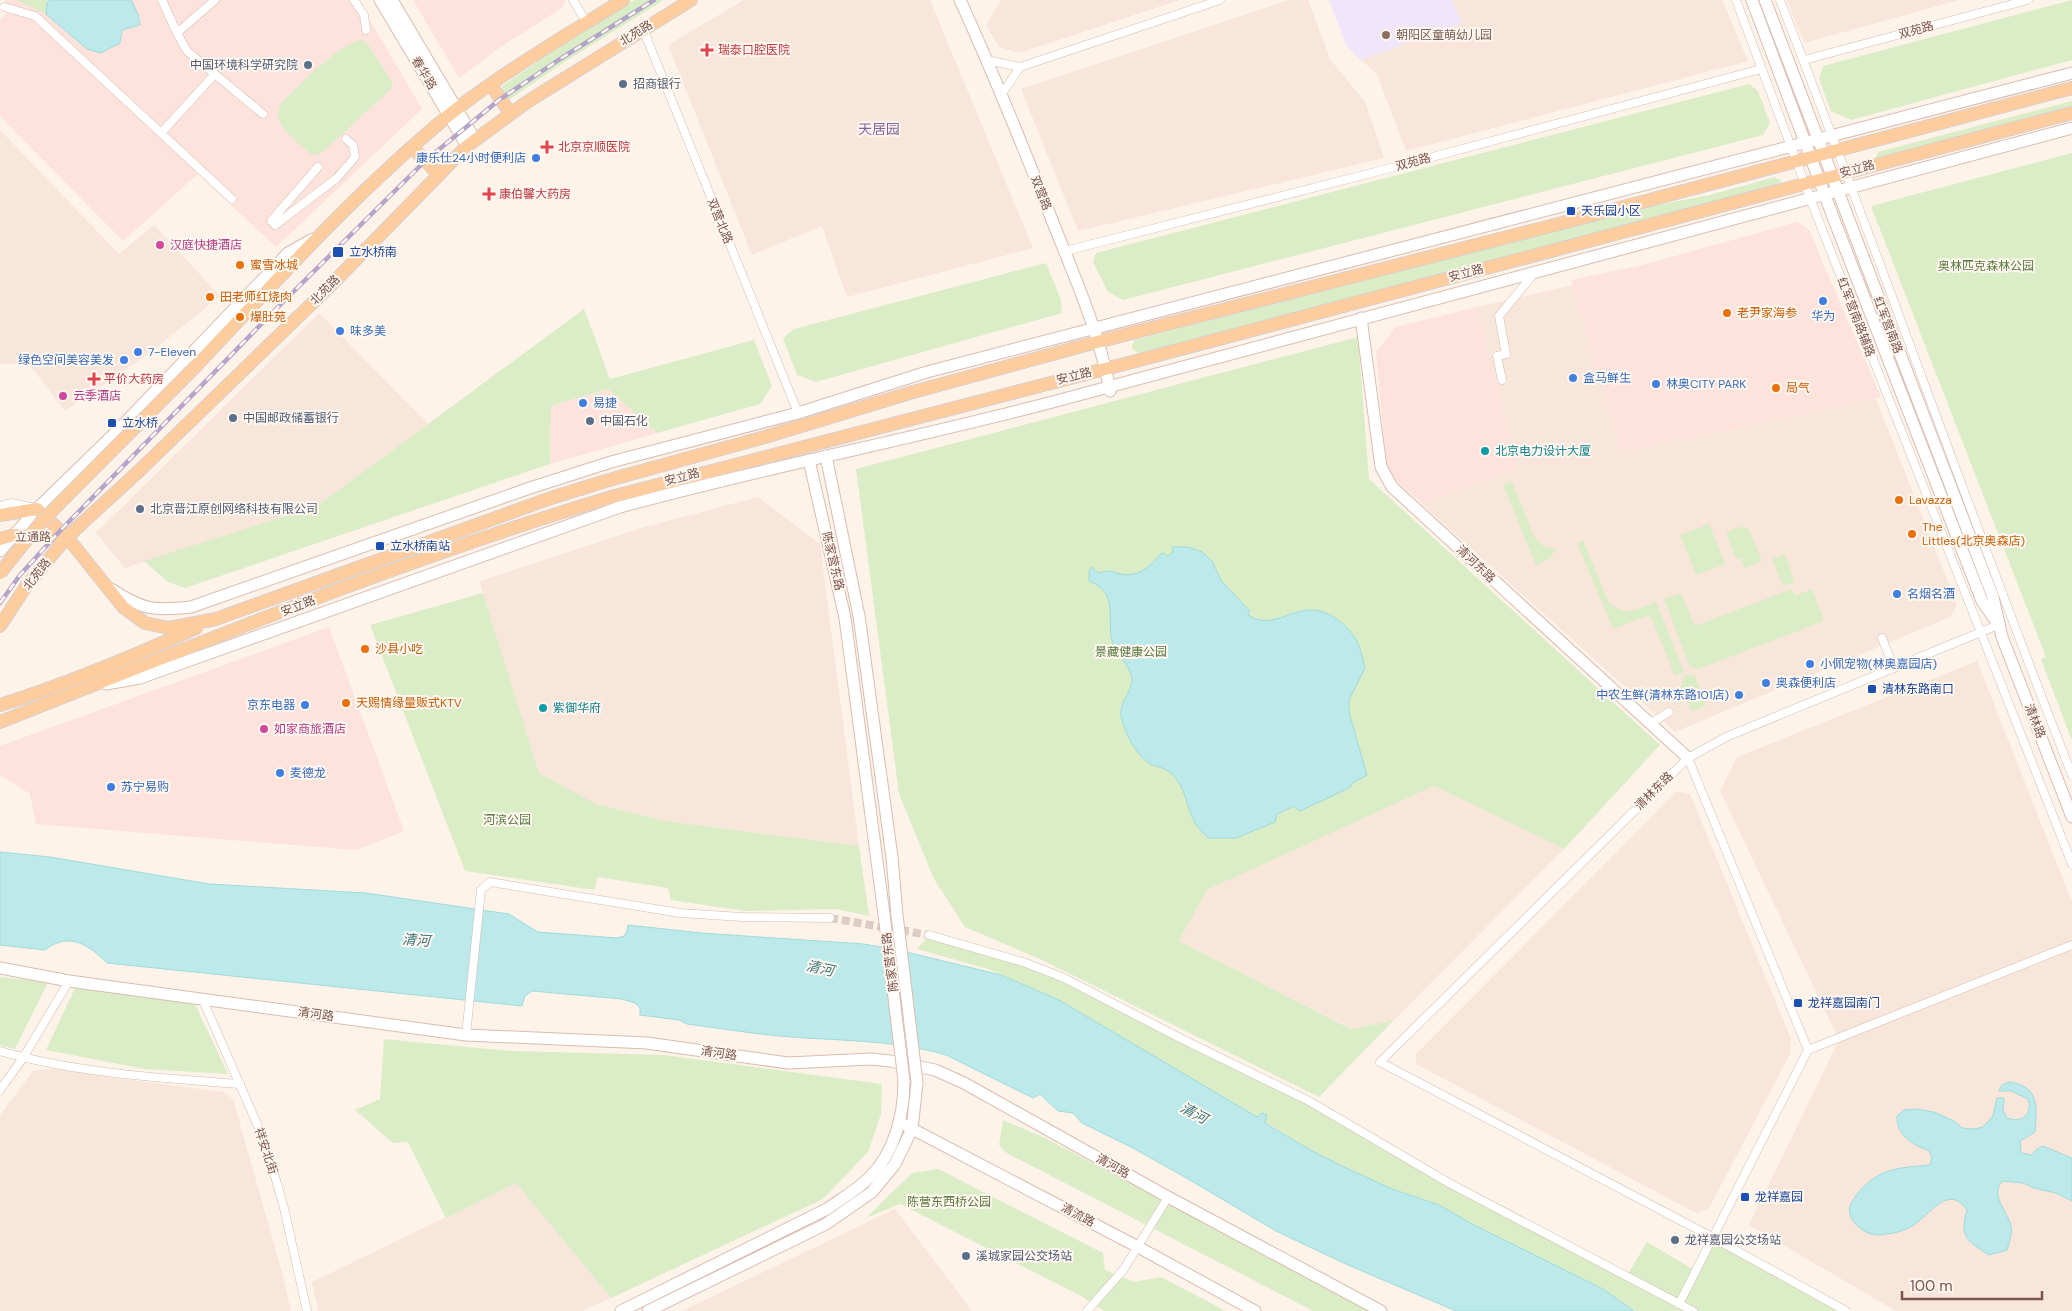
<svg xmlns="http://www.w3.org/2000/svg" width="2072" height="1311" viewBox="0 0 2072 1311" font-family="'DM Sans','Noto Sans SC',sans-serif">
<style>
.residential{fill:#f8e6da}
.commercial{fill:#fee2dc}
.education{fill:#f0e5fa}
.green{fill:#dbedc6}
.water{fill:#bce9e9;stroke:#a1dadb}
.lines{fill:none;stroke-linecap:round;stroke-linejoin:round}
.street-tunnel{stroke:#dcccc1;stroke-width:8;stroke-dasharray:8 4;stroke-linecap:butt}
.street-casing{stroke:#d3bbb0;stroke-width:9}
.secondary-casing{stroke:#d9bcb0;stroke-width:13}
.primary-casing{stroke:#dacfcc;stroke-width:14}
.street{stroke:#fff;stroke-width:8}
.secondary{stroke:#fff;stroke-width:11}
.primary{stroke:#fecd9f;stroke-width:12}
.rail-casing{stroke:#b3a5c9;stroke-width:4.5}
.rail{stroke:#fff7f0;stroke-width:2.5;stroke-dasharray:8;stroke-linecap:butt}
.secondary-bridge-casing{stroke:#d9bcb0;stroke-width:13;stroke-linecap:butt}
.primary-bridge-casing{stroke:#dacfcc;stroke-width:14;stroke-linecap:butt}
.secondary-bridge{stroke:#fff;stroke-width:11}
.primary-bridge{stroke:#fecd9f;stroke-width:12}
.education-dot{fill:#8d6e63;stroke:#fff7f0;stroke-width:2}
.health-dot{fill:#e0444e;stroke:#fff7f0;stroke-width:2}
.service-dot{fill:#5c6f8a;stroke:#fff7f0;stroke-width:2}
.shop-dot{fill:#3f7fe0;stroke:#fff7f0;stroke-width:2}
.transit-dot{fill:#1a4fb4;stroke:#fff7f0;stroke-width:2}
.hotel-dot{fill:#d1479c;stroke:#fff7f0;stroke-width:2}
.food-dot{fill:#e8710a;stroke:#fff7f0;stroke-width:2}
.culture-dot{fill:#0f9aa8;stroke:#fff7f0;stroke-width:2}
.labels{text-anchor:middle;dominant-baseline:central;stroke-width:4;stroke-linejoin:round;paint-order:stroke}
.street-label{font-size:12px;fill:#7a554a;stroke:#fff7f0}
.education-label{font-size:12px;fill:#785e54;stroke:#fff7f0;text-anchor:start}
.health-label{font-size:12px;fill:#be3a42;stroke:#fff7f0;text-anchor:start}
.service-label{font-size:12px;fill:#4e5e75;stroke:#fff7f0;text-anchor:start}
.shop-label{font-size:12px;fill:#366cbe;stroke:#fff7f0;text-anchor:start}
.transit-label{font-size:12px;fill:#164399;stroke:#fff7f0;text-anchor:start}
.hotel-label{font-size:12px;fill:#b23c85;stroke:#fff7f0;text-anchor:start}
.food-label{font-size:12px;fill:#c56008;stroke:#fff7f0;text-anchor:start}
.park-label{font-size:12px;fill:#587a3f;stroke:#fff7f0}
.culture-label{font-size:12px;fill:#0d838f;stroke:#fff7f0;text-anchor:start}
.neighbourhood-label{font-size:14px;fill:#83679d;stroke:#fff7f0}
.water-label{font-size:14px;font-style:italic;fill:#3a7678;stroke:#fff7f0}
</style>
<rect width="100%" height="100%" fill="#fdf3e9"/>
<!-- residential -->
<g class="residential">
<path d="M744,0H930L1033,248L847,297L822,226L752,255L668,45Z"/>
<path d="M1001,0H1180L1019,53L999,47L986,25Z"/>
<path d="M1289,0H1308L1330,59L1365,102L1384,158L1078,231L1021,89Z"/>
<path d="M1452,0H1722L1748,61L1406,151L1377,74L1361,60L1462,23Z"/>
<path d="M1787,0H1959L1804,43Z"/>
<path d="M0,130L119,254L154,225L220,296L151,352L65,411L29,364H0Z"/>
<path d="M1810,231L1957,605L1950,617L1675,732L1421,503L1516,469L1496,379L1477,307Z"/>
<path d="M319,313L428,424L317,506L125,568L96,533Z"/>
<path d="M758,497L820,544L859,846L666,821L595,804L539,773L483,593L480,581L645,527Z"/>
<path d="M1977,661L2072,902V1311H1896L1749,1225L1839,1040L1720,791L1737,757Z"/>
<path d="M1434,786L1564,849L1394,1020L1352,1029L1179,941L1207,890Z"/>
<path d="M1677,791L1690,794L1791,1039L1790,1054L1709,1208L1696,1213L1416,1064V1054Z"/>
<path d="M58,1068L106,1077L224,1092L233,1099L283,1276L291,1311H0V1115L33,1071Z"/>
<path d="M516,1183L611,1298L582,1311H318L312,1282Z"/>
<path d="M895,1209L972,1311H682Z"/>
</g>
<!-- commercial -->
<g class="commercial">
<path d="M4,0H358L422,109L276,247L198,174L123,241L0,116V20L12,9Z"/>
<path d="M413,0H566L563,7L502,46L459,78Z"/>
<path d="M1797,222L1808,229L1881,397L1621,452L1571,280L1643,265Z"/>
<path d="M1477,307L1496,379L1517,469L1421,503L1387,472L1376,352L1396,327Z"/>
<path d="M609,389L657,433L550,464L551,406Z"/>
<path d="M329,627L404,831L356,850L36,824L30,794L0,775V746Z"/>
</g>
<!-- education -->
<path class="education" d="M1329,0H1452L1462,23L1361,60L1347,47Z"/>
<!-- green -->
<g class="green">
<path d="M16,0H50L47,3L46,14Z"/>
<path d="M634,0H664L569,59L510,99L503,95L502,86L578,34Z"/>
<path d="M2072,0V60L1851,120L1831,111L1819,79L1823,66Z"/>
<path d="M363,40L367,43L391,80L393,85L391,89L324,151L316,155L311,154C297,141 270,125 280,104C299,87 338,42 363,40Z"/>
<path d="M1749,84L1758,91L1770,123L1763,135L1123,300L1108,292L1093,262L1096,253Z"/>
<path d="M2072,101V115L1875,159L1878,152Z"/>
<path d="M2072,153V741L2041,659L2046,657L1871,206Z"/>
<path d="M1775,177L1781,181L1779,187L1139,353L1133,350L1132,345L1135,340L1618,212L1710,195Z"/>
<path d="M1046,263L1061,300L1062,313L816,382L797,375L783,338L794,329Z"/>
<path d="M584,309L610,379L754,340L772,386L760,404L657,433L608,389L551,406L550,464L185,588L168,582L144,561L317,506Z"/>
<path d="M1358,337L1369,479L1660,745L1564,849L1434,786L1207,890L1179,941L1351,1029L1394,1020L1319,1097L1042,960L965,927L934,879L899,794L856,469Z"/>
<path d="M1512,482L1535,538L1543,546L1558,550L1552,553L1553,557L1536,565L1503,485Z"/>
<path d="M1709,524L1725,564L1696,575L1680,535Z"/>
<path d="M1743,526L1744,528L1748,527L1762,561L1744,568L1741,558L1736,559L1726,532Z"/>
<path d="M1583,540L1608,601C1623,618 1638,609 1656,602L1684,672L1675,676L1650,615L1613,629L1577,543Z"/>
<path d="M1785,554L1795,582L1783,586L1772,559Z"/>
<path d="M1792,589L1795,596L1812,589L1824,621L1698,669L1690,667L1664,599L1681,593L1695,626Z"/>
<path d="M483,593L539,773L596,804L666,821L859,846L869,916L836,909L746,911L671,900L668,888L597,877L595,890L465,871L370,625Z"/>
<path d="M1684,674L1695,676L1706,706L1691,711L1687,699L1683,700L1680,692Z"/>
<path d="M929,935L1026,963L1309,1101L1449,1184L1627,1276L1647,1242L1696,1271L1712,1237L1846,1311H1635L1603,1289L1474,1225L1439,1205L1392,1189L1344,1167L1312,1151L1265,1122L1267,1116L1262,1113L1257,1118L1059,1000L988,969L917,949Z"/>
<path d="M0,977L48,982L15,1049L0,1045Z"/>
<path d="M75,988L194,1002L228,1074L145,1069L46,1050Z"/>
<path d="M384,1039L511,1051L664,1055L882,1084L881,1114L868,1152L823,1199L611,1298L516,1183L446,1218L408,1142L393,1143L355,1110L380,1099Z"/>
<path d="M1003,1120L1045,1138L1372,1311H1313L1005,1152L999,1145Z"/>
<path d="M938,1169L1103,1253L1105,1270L1134,1282L1161,1277L1226,1311H1104L1081,1296L900,1204L866,1218L912,1173Z"/>
</g>
<!-- water -->
<g class="water">
<path d="M50,0H131L138,14L140,25L122,30L120,43L101,53L87,49L46,14L47,3Z"/>
<path d="M1172,547H1188L1202,552L1212,561L1222,582L1250,611L1248,615C1269,630 1289,610 1311,610C1331,610 1352,628 1359,646C1362,653 1363,661 1365,668L1349,700V712L1367,775L1351,784V787L1300,811L1294,806L1277,814L1275,822L1236,838H1208C1204,834 1199,829 1196,824C1185,807 1188,790 1171,773C1166,768 1157,767 1150,764C1136,755 1124,732 1121,716C1119,702 1131,694 1132,680C1132,668 1119,657 1114,647C1104,624 1122,593 1089,581V572L1092,567L1098,573C1110,570 1109,571 1121,574C1139,578 1151,565 1162,553L1168,556L1173,552Z"/>
<path d="M0,852L50,857L209,884L366,893L509,914L538,932L617,938L624,936L627,931L628,925L701,933L864,944L902,951L1001,975L1059,1000L1257,1117L1262,1113L1267,1115L1265,1123L1312,1151L1344,1167L1392,1189L1439,1205L1474,1225L1603,1289L1634,1311H1456L1348,1265L1276,1231L1183,1176L1131,1147L1082,1123L1073,1113L1058,1111L1040,1094L1033,1098L946,1055C892,1039 834,1041 779,1036C748,1033 718,1028 687,1024L679,1020L640,1015V1008L635,1003L622,999L532,991L525,996L522,1006L107,963C89,945 69,931 45,950L0,945Z"/>
<path d="M2009,1082C2040,1086 2037,1108 2035,1132L2020,1141L2021,1153L2032,1155L2037,1149L2043,1146L2072,1158V1201L2056,1193L2034,1188L2023,1183L2002,1181C1990,1197 2007,1210 2011,1226C2013,1233 2009,1242 2007,1250L1989,1255C1967,1241 1959,1237 1967,1210C1950,1185 1933,1210 1918,1222C1909,1229 1898,1233 1886,1234C1879,1236 1871,1235 1864,1231C1858,1227 1852,1222 1850,1214C1848,1205 1853,1200 1858,1193C1880,1167 1899,1168 1930,1165L1932,1157L1928,1150C1912,1145 1896,1134 1897,1116L1904,1110L1917,1109L1934,1112L1954,1121L1962,1128L1974,1129L1983,1127L1993,1116L1997,1098H2004L2003,1111L2007,1118C2022,1124 2033,1114 2028,1099L2011,1091H1999L2002,1085Z"/>
</g>
<g class="lines">
<!-- street-tunnel -->
<path class="street-tunnel" d="M830,918L929,935"/>
<!-- street casing -->
<g class="street-casing">
<g id="street">
<path d="M162,0L177,33"/>
<path d="M215,0L177,33L187,51L263,114"/>
<path d="M354,0L364,15L366,30"/>
<path d="M573,0L587,23"/>
<path d="M1736,0L1818,219L2072,864"/>
<path d="M1780,0C1880,257 1971,518 2072,775"/>
<path d="M4,7L35,16L232,199"/>
<path d="M643,29L798,413"/>
<path d="M987,60L1020,67L1220,0"/>
<path d="M1804,60L2028,0"/>
<path d="M1002,94L1020,67"/>
<path d="M161,133L215,74"/>
<path d="M318,167L271,221L275,225L337,178L355,157L353,145L346,139"/>
<path d="M1065,251L1395,167L1761,69"/>
<path d="M1502,380L1497,356L1506,354L1499,316L1536,271"/>
<path d="M0,506L11,503L31,507"/>
<path d="M1882,638L1894,668"/>
<path d="M1656,720L1669,712"/>
<path d="M929,935L1026,963L1064,978L1182,1039L1309,1101L1449,1183L1693,1311"/>
<path d="M202,998L265,1142L284,1208L307,1311"/>
<path d="M466,1035L481,890L490,882L680,913L742,917L830,918"/>
<path d="M1808,1050L2072,945"/>
<path d="M0,1051C76,1073 161,1078 240,1084"/>
<path d="M0,1090L23,1058L69,981"/>
<path d="M1679,1304L1808,1050L1688,758"/>
<path d="M1087,1311L1124,1269L1168,1197"/>
<path d="M1846,1311L1712,1237L1380,1062L1688,758L1726,737L1998,625"/>
</g>
</g>
<!-- secondary casing -->
<g class="secondary-casing">
<g id="secondary">
<path d="M380,0L467,146"/>
<path d="M392,0L475,140"/>
<path d="M960,0C994,74 1024,149 1054,225C1075,278 1100,334 1110,391"/>
<path d="M1752,0L1833,217L1982,601L1996,621"/>
<path d="M1765,0L1993,597L2002,637L2072,817"/>
<path d="M1361,318L1381,467L1392,487L1688,758"/>
<path d="M826,456L859,616L892,857L897,915"/>
<path d="M809,460L845,618L884,914"/>
<path d="M0,551L37,509L115,433L288,253L313,239"/>
<path d="M111,589C143,610 154,611 191,607L530,488L611,462L798,413L927,372L2072,73"/>
<path d="M106,684L140,678L620,507C765,467 914,439 1060,400C1397,308 1734,216 2072,128"/>
<path d="M0,968L69,981L466,1035L647,1043L788,1063L871,1059L890,1061L935,1070L964,1083L1168,1197L1381,1311"/>
<path d="M899,1122L1138,1247L1255,1311"/>
<path d="M621,1311L827,1209C841,1199 857,1190 870,1177C895,1152 904,1114 904,1081"/>
<path d="M648,1311L826,1224L872,1192L895,1164L912,1129L917,1083"/>
</g>
</g>
<!-- primary casing -->
<g class="primary-casing">
<g id="primary">
<path d="M491,85L510,113"/>
<path d="M412,147L439,175"/>
<path d="M196,366C277,280 357,191 449,115C503,72 564,37 623,0"/>
<path d="M0,515L37,509L67,537L123,607L145,623L169,628L216,619L551,498L609,480L765,437L913,392L1097,342L1574,220L2072,88"/>
<path d="M0,539L14,535L67,537"/>
<path d="M0,626L27,585L67,537L139,471L331,285L467,146L527,102L691,0"/>
<path d="M0,705C67,684 132,657 196,628"/>
<path d="M0,722C203,642 406,558 615,496L1132,362L2072,113"/>
</g>
</g>
<!-- street -->
<use href="#street" class="street"/>
<!-- secondary -->
<use href="#secondary" class="secondary"/>
<!-- primary -->
<use href="#primary" class="primary"/>
<!-- rail casing -->
<g class="rail-casing">
<path id="rail" d="M0,603L20,575L59,532L271,314L425,161L499,100L560,59L654,0"/>
</g>
<!-- rail -->
<use href="#rail" class="rail"/>
<!-- secondary-bridge casing -->
<g class="secondary-bridge-casing">
<g id="secondary-bridge">
<path d="M884,914L904,1081"/>
<path d="M897,915L917,1083"/>
</g>
</g>
<!-- primary-bridge casing -->
<g class="primary-bridge-casing">
<path id="primary-bridge" d="M0,573L42,521L196,366"/>
</g>
<!-- secondary-bridge -->
<use href="#secondary-bridge" class="secondary-bridge"/>
<!-- primary-bridge -->
<use href="#primary-bridge" class="primary-bridge"/>
</g>
<!-- markers -->
<circle class="education-dot" cx="1386" cy="35" r="5"/>
<g class="health-dot">
<path d="M704.5 42.5h5v5h5v5h-5v5h-5v-5h-5v-5h5z"/>
<path d="M544.5 139.5h5v5h5v5h-5v5h-5v-5h-5v-5h5z"/>
<path d="M486.5 186.5h5v5h5v5h-5v5h-5v-5h-5v-5h5z"/>
<path d="M91.5 371.5h5v5h5v5h-5v5h-5v-5h-5v-5h5z"/>
</g>
<g class="service-dot">
<circle cx="308" cy="65" r="5"/>
<circle cx="623" cy="84" r="5"/>
<circle cx="233" cy="418" r="5"/>
<circle cx="590" cy="421" r="5"/>
<circle cx="140" cy="509" r="5"/>
<circle cx="1675" cy="1240" r="5"/>
<circle cx="966" cy="1256" r="5"/>
</g>
<g class="shop-dot">
<circle cx="536" cy="158" r="5"/>
<circle cx="1823" cy="301" r="5"/>
<circle cx="340" cy="331" r="5"/>
<circle cx="138" cy="352" r="5"/>
<circle cx="124" cy="360" r="5"/>
<circle cx="1573" cy="378" r="5"/>
<circle cx="1656" cy="384" r="5"/>
<circle cx="583" cy="403" r="5"/>
<circle cx="1897" cy="594" r="5"/>
<circle cx="1810" cy="664" r="5"/>
<circle cx="1766" cy="683" r="5"/>
<circle cx="1739" cy="695" r="5"/>
<circle cx="305" cy="705" r="5"/>
<circle cx="280" cy="773" r="5"/>
<circle cx="111" cy="787" r="5"/>
</g>
<g class="transit-dot">
<rect x="1566" y="206" width="10" height="10" rx="2.5"/>
<rect x="332" y="246" width="12" height="12" rx="2.5"/>
<rect x="107" y="418" width="10" height="10" rx="2.5"/>
<rect x="375" y="541" width="10" height="10" rx="2.5"/>
<rect x="1867" y="684" width="10" height="10" rx="2.5"/>
<rect x="1793" y="998" width="10" height="10" rx="2.5"/>
<rect x="1740" y="1192" width="10" height="10" rx="2.5"/>
</g>
<g class="hotel-dot">
<circle cx="160" cy="245" r="5"/>
<circle cx="63" cy="396" r="5"/>
<circle cx="264" cy="729" r="5"/>
</g>
<g class="food-dot">
<circle cx="240" cy="265" r="5"/>
<circle cx="210" cy="297" r="5"/>
<circle cx="1727" cy="313" r="5"/>
<circle cx="240" cy="317" r="5"/>
<circle cx="1776" cy="388" r="5"/>
<circle cx="1899" cy="500" r="5"/>
<circle cx="1912" cy="534" r="5"/>
<circle cx="365" cy="649" r="5"/>
<circle cx="346" cy="703" r="5"/>
</g>
<g class="culture-dot">
<circle cx="1485" cy="451" r="5"/>
<circle cx="543" cy="708" r="5"/>
</g>
<g class="labels">
<!-- street labels -->
<g class="street-label">
<text transform="translate(1916 30) rotate(-15)">双苑路</text>
<text transform="translate(636 33) rotate(-32)">北苑路</text>
<text transform="translate(424 73) rotate(59)">春华路</text>
<text transform="translate(1413 162) rotate(-15)">双苑路</text>
<text transform="translate(1857 169) rotate(-15)">安立路</text>
<text transform="translate(1041 193) rotate(68)">双营路</text>
<text transform="translate(720 221) rotate(68)">双营北路</text>
<text transform="translate(1466 273) rotate(-15)">安立路</text>
<text transform="translate(325 290) rotate(-45)">北苑路</text>
<text transform="translate(1856 317) rotate(69)">红军营南路辅路</text>
<text transform="translate(1888 325) rotate(69)">红军营南路</text>
<text transform="translate(1074 376) rotate(-14)">安立路</text>
<text transform="translate(682 477) rotate(-15)">安立路</text>
<text transform="translate(33 537) rotate(1)">立通路</text>
<text transform="translate(833 561) rotate(77)">陈家营东路</text>
<text transform="translate(1476 564) rotate(43)">清河东路</text>
<text transform="translate(37 574) rotate(-52)">北苑路</text>
<text transform="translate(298 606) rotate(-21)">安立路</text>
<text transform="translate(2035 721) rotate(69)">清林路</text>
<text transform="translate(1654 791) rotate(-45)">清林东路</text>
<text transform="translate(890 962) rotate(-97)">陈家营东路</text>
<text transform="translate(316 1014) rotate(8)">清河路</text>
<text transform="translate(719 1053) rotate(8)">清河路</text>
<text transform="translate(266 1151) rotate(71)">祥安北街</text>
<text transform="translate(1113 1166) rotate(29)">清河路</text>
<text transform="translate(1078 1215) rotate(28)">清流路</text>
</g>
<!-- education labels -->
<g class="education-label">
<text x="1396" y="35">朝阳区童萌幼儿园</text>
</g>
<!-- health labels -->
<g class="health-label">
<text x="718" y="50">瑞泰口腔医院</text>
<text x="558" y="147">北京京顺医院</text>
<text x="499" y="194">康伯馨大药房</text>
<text x="104" y="379">平价大药房</text>
</g>
<!-- service labels -->
<g class="service-label">
<text x="298" y="65" text-anchor="end">中国环境科学研究院</text>
<text x="633" y="84">招商银行</text>
<text x="243" y="418">中国邮政储蓄银行</text>
<text x="600" y="421">中国石化</text>
<text x="150" y="509">北京晋江原创网络科技有限公司</text>
<text x="1685" y="1240">龙祥嘉园公交场站</text>
<text x="976" y="1256">溪城家园公交场站</text>
</g>
<!-- shop labels -->
<g class="shop-label">
<text x="526" y="158" text-anchor="end">康乐仕24小时便利店</text>
<text x="1823" y="316" text-anchor="middle">华为</text>
<text x="350" y="331">味多美</text>
<text x="148" y="352">7-Eleven</text>
<text x="114" y="360" text-anchor="end">绿色空间美容美发</text>
<text x="1583" y="378">盒马鲜生</text>
<text x="1666" y="384">林奥CITY PARK</text>
<text x="593" y="403">易捷</text>
<text x="1907" y="594">名烟名酒</text>
<text x="1820" y="664">小佩宠物(林奥嘉园店)</text>
<text x="1776" y="683">奥森便利店</text>
<text x="1729" y="695" text-anchor="end">中农生鲜(清林东路101店)</text>
<text x="295" y="705" text-anchor="end">京东电器</text>
<text x="290" y="773">麦德龙</text>
<text x="121" y="787">苏宁易购</text>
</g>
<!-- transit labels -->
<g class="transit-label">
<text x="1581" y="211">天乐园小区</text>
<text x="349" y="252">立水桥南</text>
<text x="122" y="423">立水桥</text>
<text x="390" y="546">立水桥南站</text>
<text x="1882" y="689">清林东路南口</text>
<text x="1808" y="1003">龙祥嘉园南门</text>
<text x="1755" y="1197">龙祥嘉园</text>
</g>
<!-- hotel labels -->
<g class="hotel-label">
<text x="170" y="245">汉庭快捷酒店</text>
<text x="73" y="396">云季酒店</text>
<text x="274" y="729">如家商旅酒店</text>
</g>
<!-- food labels -->
<g class="food-label">
<text x="250" y="265">蜜雪冰城</text>
<text x="220" y="297">田老师红烧肉</text>
<text x="1737" y="313">老尹家海参</text>
<text x="250" y="317">爆肚苑</text>
<text x="1786" y="388">局气</text>
<text x="1909" y="500">Lavazza</text>
<text x="1922" y="527">The<tspan x="1922" dy="14">Littles(北京奥森店)</tspan></text>
<text x="375" y="649">沙县小吃</text>
<text x="356" y="703">天赐情缘量贩式KTV</text>
</g>
<!-- park labels -->
<g class="park-label">
<text x="1986" y="266">奥林匹克森林公园</text>
<text x="1131" y="652">景藏健康公园</text>
<text x="507" y="820">河滨公园</text>
<text x="949" y="1202">陈营东西桥公园</text>
</g>
<!-- culture labels -->
<g class="culture-label">
<text x="1495" y="451">北京电力设计大厦</text>
<text x="553" y="708">紫御华府</text>
</g>
<!-- neighbourhood labels -->
<g class="neighbourhood-label">
<text x="879" y="129">天居园</text>
</g>
<!-- water labels -->
<g class="water-label">
<text transform="translate(416 940) rotate(4)">清河</text>
<text transform="translate(820 968) rotate(12)">清河</text>
<text transform="translate(1194 1113) rotate(28)">清河</text>
</g>
</g>
<!-- scale -->
<path d="M1902 1291v8h140v-8" fill="none" stroke="#7a554a" stroke-width="2.5"/>
<text x="1910" y="1291" font-size="15" fill="#7a554a" stroke="#fff7f0" stroke-width="4" paint-order="stroke">100 m</text>
</svg>
